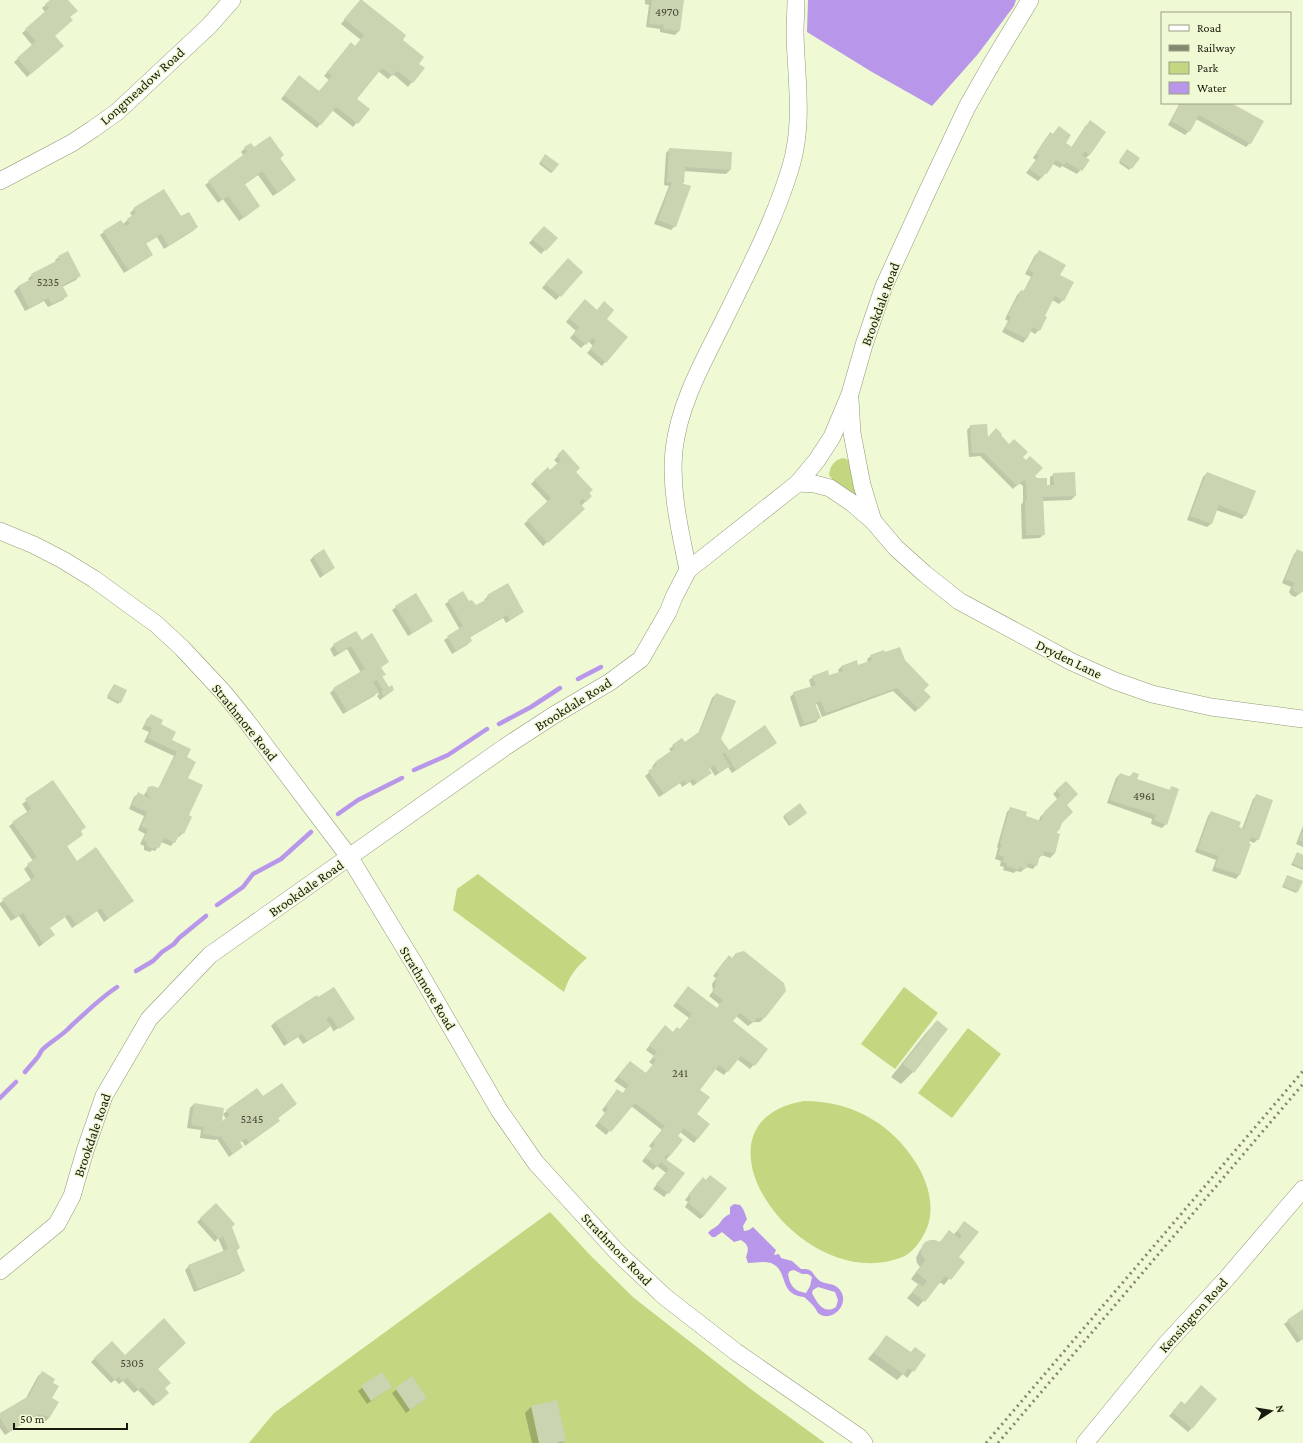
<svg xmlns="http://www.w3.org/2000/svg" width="1303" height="1443" viewBox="0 0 1303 1443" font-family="'Crimson Pro',serif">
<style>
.green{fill:#c2d780}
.water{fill:#b897ea;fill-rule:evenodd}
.shadow{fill:#0003}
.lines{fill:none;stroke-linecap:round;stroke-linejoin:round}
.stream{stroke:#b897ea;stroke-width:4.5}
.building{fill:#cad4b0}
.minor-casing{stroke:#919a78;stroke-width:18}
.minor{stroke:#fff;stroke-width:17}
.rail{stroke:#838970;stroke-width:3;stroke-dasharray:2 4;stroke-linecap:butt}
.labels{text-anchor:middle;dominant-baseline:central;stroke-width:3;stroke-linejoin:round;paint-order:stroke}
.number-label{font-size:12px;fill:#444836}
.street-label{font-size:14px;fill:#171a0d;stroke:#eff9d4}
</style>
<rect width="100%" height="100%" fill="#eff9d4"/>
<!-- green -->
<g class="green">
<path d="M843,458L849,460L861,493L855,498L833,480L829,475C830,466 834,460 843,458Z"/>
<path d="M478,874L587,958C575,968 569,977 564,992L453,910L457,889Z"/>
<path d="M904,987L938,1013L895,1069L861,1044Z"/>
<path d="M968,1028L1001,1054L952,1118L918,1093Z"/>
<path d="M804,1101C830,1101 853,1107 875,1121C909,1142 947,1196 923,1236C918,1245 910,1255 900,1258C797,1295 680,1122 804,1101Z"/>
<path d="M550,1212L591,1256L634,1298L752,1390L825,1443H249L274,1413Z"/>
</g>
<!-- water -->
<g class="water">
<path d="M808,0H1016L1014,6L978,54L932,106L872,72L807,32Z"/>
<path d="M734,1204L740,1205C744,1209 745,1214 747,1219L743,1226L744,1231L749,1230L753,1227L776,1250L774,1255L779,1254L781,1258L792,1261L801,1269C814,1268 811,1274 820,1281C825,1284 832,1283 837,1287C854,1301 832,1325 818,1313C817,1312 816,1309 815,1308C812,1304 808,1300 804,1297C778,1295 789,1270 771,1263C763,1261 756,1263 748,1263L746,1257C749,1249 749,1245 741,1240L734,1242L722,1232L715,1237H712L708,1233C711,1229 713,1229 717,1226C722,1222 721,1218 730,1214V1207ZM794,1270L802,1274H808L812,1277L810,1286L806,1293C794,1291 790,1286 788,1274L790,1271ZM818,1287L835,1292L838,1300L836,1307C824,1315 817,1303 812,1293L813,1290Z"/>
</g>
<!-- shadow -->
<g class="shadow">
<path d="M51,0H67L69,17L54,36L59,50L27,77L14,62L33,46L22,33L46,13L42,8Z"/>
<path d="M645,0H683L679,31L675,35L660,32V29L646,27L649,5L645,4Z"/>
<path d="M357,4L401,40L417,64L423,69L408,87L393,74L388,79L378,71L356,99L368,109L353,127L332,110L317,128L281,99L296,80L319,92L329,80L324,76L347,48L355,47L361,40L341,24Z"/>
<path d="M1180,103H1229L1250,143L1246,147L1196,119L1189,131L1185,135L1168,125Z"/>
<path d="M1086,125L1090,154L1086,158L1089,160L1077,174L1062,166L1060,168L1053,164L1046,173L1038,181L1026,173L1036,160L1033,158L1046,138L1052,135L1059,127L1064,143L1071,148Z"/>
<path d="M245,148L283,155L280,158L291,183L273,196L258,175L244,185L259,206L239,221L223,199L218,203L205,185L244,156L241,152Z"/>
<path d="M670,149L730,170L726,174L683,171L682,184L675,226L671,230L654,224L669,186L664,185L666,153Z"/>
<path d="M1126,152L1138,158L1129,170L1119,163Z"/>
<path d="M544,157L553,171L551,173L539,164Z"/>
<path d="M134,209L181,218L197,227L193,231L164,249L157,237L145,244L152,255L148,258L124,273L100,235L104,232L123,224L132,216L130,213Z"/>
<path d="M544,227L556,238L541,254L529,243Z"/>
<path d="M1039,252L1063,300L1059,304L1052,300L1044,316L1039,330L1035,334L1030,331L1026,339L1023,343L1002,332L1008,321L1005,319L1017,295L1021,291L1023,292L1031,277L1025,274L1035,255Z"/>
<path d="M59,257L79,276L76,280L62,287L66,296L63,300L48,307L44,301L25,311L14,291L18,287L29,281L28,279L32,275L56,262L55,260Z"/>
<path d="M564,263L582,272L556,300L542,288Z"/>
<path d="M581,304L596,311L606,319L605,362L602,366L587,353L593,346L588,341L581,348L570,338L576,331L566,322Z"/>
<path d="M971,426L987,439L999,435L1021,457L1034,476L1046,486H1050V477L1054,474L1075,496L1071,500L1043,501L1044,534L1040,538L1022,539L1021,505L1023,502V486L1019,483L1013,489L980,456L969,457L967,430Z"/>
<path d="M563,451L591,496L581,506L580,513L543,546L524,524L548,502L531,484L535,480L550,472L558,464L554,460Z"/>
<path d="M1207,473L1245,515L1242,519L1216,510L1211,524L1207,527L1187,520L1203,477Z"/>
<path d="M1297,551L1303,553V591L1295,597L1291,595L1289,592L1291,587L1282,583L1294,554Z"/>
<path d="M314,556L334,568L320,578L310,560Z"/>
<path d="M488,596L523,612L506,623L503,618L469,638L471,641L467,645L452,654L444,640L460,630L445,604L449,601L469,603L475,607L485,601L484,600Z"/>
<path d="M396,607L431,620L428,624L408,636L392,610Z"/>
<path d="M356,632L361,641L388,662L380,668L384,674L382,677L388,688L393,690L380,700L377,696L379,694L378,692L374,696L343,714L330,693L334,689L361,673L347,649L334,657L330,649L334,645Z"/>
<path d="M884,654L904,661L922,690L929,697L915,712L893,691L822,717L817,704L815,705L819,718L816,722L800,727L790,697L794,693L811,687L809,680L813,677H829L839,673L838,670L842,666H858L868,663L867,659L871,656Z"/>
<path d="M114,685L120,702L118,704L107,698Z"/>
<path d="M716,694L720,739L728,751L772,746L732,773L728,767L715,776L710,768L708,770L710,773L693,786L690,782L682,787L680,783L659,797L645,776L653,769L652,767L655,763L671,752L669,749L673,746L684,743L698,734L712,698Z"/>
<path d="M151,715L186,758L188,816L183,833L179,837L178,836L171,846L161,842L155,851L152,850L150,852L144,850V846L140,844L145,834L138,830L144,816L129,809L134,797L138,794L143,796L149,788L158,789L174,756L144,742L149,732L142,729L147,719Z"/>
<path d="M1133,773L1136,779L1168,791L1171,788L1166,824L1162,828L1151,824L1152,819L1107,803L1116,778L1120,774L1129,777Z"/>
<path d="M53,781L82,835L66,847L77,862L132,901L104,922L97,911L72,928L65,917L49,928L54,935L39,947L19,916L11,921L0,905V903L31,880L24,869L33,861L9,826L28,813L22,804Z"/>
<path d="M1066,782L1065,805L1058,830L1056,832V834L1059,835L1054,854L1050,858L1042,855L1038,859L1036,865L1033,869L1026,867L1021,872L1016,871L1014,873L1003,870L1004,867L1000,866L1001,861L995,859L998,848L997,847L1007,812L1011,808L1024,817L1039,821L1040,817L1058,800L1053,794Z"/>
<path d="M1257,795L1258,839L1254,843L1249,841L1248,843L1250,844L1239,875L1236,879L1212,871L1216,860L1195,852L1208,816L1211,812L1242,829L1253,799Z"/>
<path d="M800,804L804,815L789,826L783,817Z"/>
<path d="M1303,826V847L1296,844Z"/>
<path d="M1297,854L1303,856V870L1291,865Z"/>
<path d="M1287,876L1298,891L1296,893L1282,887Z"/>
<path d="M725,960L764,1018L760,1022H753L748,1026L736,1016L732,1021L767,1049L750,1069L737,1059L724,1075L715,1069L699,1090L696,1114L709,1124L694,1143L680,1132L676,1136L682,1140L666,1160L684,1174L664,1197L653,1189L666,1173L657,1166L653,1170L642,1161L652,1149L649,1146L662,1130L631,1106L606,1135L595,1126L605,1113L602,1110L614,1094H622L626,1089L614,1081L626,1066L630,1062L645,1074L653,1065L649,1062L654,1056L646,1050L661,1031L672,1033L677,1028L679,1030L689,1018L673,1006L685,991L716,1009L720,1005L709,996L713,991L712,984L716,978L713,976Z"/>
<path d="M316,996L350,1020L334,1031V1032L330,1025L326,1030L303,1044L298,1037L284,1046L271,1026L275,1022Z"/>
<path d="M937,1021L913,1072L901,1084L891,1077L925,1034Z"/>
<path d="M263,1097L296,1104L277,1119L275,1124L245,1146L242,1141L239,1143L242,1147L229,1157L217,1139L215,1140L200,1138L201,1130L187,1128L190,1108L194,1104L221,1123L226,1119L223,1114L227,1111Z"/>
<path d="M710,1176L704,1216L700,1219L685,1207L688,1202L685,1200L699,1182L705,1181Z"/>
<path d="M216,1204L231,1227L239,1248L236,1251L243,1271L240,1274L194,1292L185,1270L189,1266L224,1252L218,1238L215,1242L197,1222Z"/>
<path d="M965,1223L958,1258L963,1262L944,1285L939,1282L918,1307L907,1298L919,1285L911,1279L920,1267L917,1263L916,1258L920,1250L926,1243H939L949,1232L953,1235Z"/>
<path d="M1303,1310V1339L1297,1343L1284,1324Z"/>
<path d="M887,1336L910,1353L915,1348L925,1355L907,1378L903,1374L897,1380L868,1359Z"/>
<path d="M112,1343L125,1356L157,1369L164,1388L168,1393L153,1406L138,1390L134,1393L123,1381L119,1384L115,1380L111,1383L91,1362Z"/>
<path d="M42,1373L51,1399L50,1417L46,1421L33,1417L5,1435L0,1428V1414L26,1398L38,1376Z"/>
<path d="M382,1373L387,1390L367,1404L358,1391Z"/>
<path d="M412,1378L426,1398L406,1413L392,1393Z"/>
<path d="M556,1401L565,1441L562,1443H532L525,1413L531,1407Z"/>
<path d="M1185,1405L1192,1428L1188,1432L1169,1416L1178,1406Z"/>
</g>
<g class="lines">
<!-- stream -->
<g class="stream">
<path d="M578,679L601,667"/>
<path d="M499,724L531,707L560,688"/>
<path d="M414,770L448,755L487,729"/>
<path d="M338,814L358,800L402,778"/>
<path d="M217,905L243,887L253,874L281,859L311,832"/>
<path d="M136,971L153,961L162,952L174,944L179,938L206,916"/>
<path d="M25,1072C29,1067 33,1063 37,1058C39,1056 40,1053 42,1050C50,1042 60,1037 68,1029C84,1014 99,999 117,987"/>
<path d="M0,1098L16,1082"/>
</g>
</g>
<!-- building -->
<g class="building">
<path d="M50,0H68L78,11L70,17L73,20L55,36L64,46L31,74L17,58L36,41L25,29L49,8L45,4Z"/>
<path d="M360,0H362L406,35L403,40L424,57L419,64L425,68L413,83L397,71L393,76L382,68L357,99L370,109L358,124L336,107L321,125L284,95L299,75L319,91L332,76L327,72L351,42L355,46L364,35L344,19Z"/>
<path d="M652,0H684L680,31L663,29L664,25L649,24Z"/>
<path d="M1181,103H1231L1264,121L1251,144L1199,115L1190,132L1171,121Z"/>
<path d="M1090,120L1106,132L1090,155L1085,151L1082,155L1090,160L1082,171L1066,162L1064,165L1056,160L1047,174L1045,173L1042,178L1029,169L1039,156L1036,154L1050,132L1053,134L1059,126L1071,135L1066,143L1072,147Z"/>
<path d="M270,136L284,155L280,158L296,180L278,193L262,171L245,184L260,206L244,218L228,196L222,200L208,181L247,152L244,147L251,143L254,147Z"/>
<path d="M669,148L732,152L731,170L685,167L684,183H681L691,186L676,227L658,220L672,182H667Z"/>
<path d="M1127,149L1140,158L1132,169L1119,161Z"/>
<path d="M545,154L559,164L553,172L540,162Z"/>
<path d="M164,189L181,216L189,212L198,227L168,246L161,234L146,243L153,255L128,270L103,231L121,220L125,226L130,224L127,219L136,213L133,208Z"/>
<path d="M544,226L558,238L546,251L532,239Z"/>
<path d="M1039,250L1066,265L1060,275L1074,282L1064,301L1055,296L1045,316L1047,317L1040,331L1033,327L1027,339L1005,328L1011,317L1008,315L1021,290L1024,291L1034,273L1028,270Z"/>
<path d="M68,251L81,276L62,285L68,296L52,304L48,298L29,308L18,286L33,278L31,274L60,259L58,256Z"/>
<path d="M568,258L583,272L561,297L545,284Z"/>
<path d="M585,299L597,310L604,301L614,310L607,319L628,337L606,363L590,349L596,341L592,338L586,345L573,334L579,327L569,318Z"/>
<path d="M987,424L988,437L996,428L1002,434L1001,435L1009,444L1014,439L1028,452L1023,457L1026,460L1030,456L1043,468L1035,476L1037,478H1047V485H1054L1053,473L1075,472L1076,496L1043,497L1045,535H1026L1025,500H1027L1026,482L1024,480L1017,486L984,453H972L970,425Z"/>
<path d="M563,449L580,468L576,472L593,490L589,493L592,496L586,502L583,498L579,502L585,509L548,543L527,520L551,498L534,480L548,467L550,470L561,460L557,455Z"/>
<path d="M1207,472L1256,491L1246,516L1219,505L1212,524L1190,516Z"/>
<path d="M324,549L335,568L324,575L313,556Z"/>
<path d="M1297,549L1303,552V591L1299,594L1295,592L1292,588L1295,583L1285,579Z"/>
<path d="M508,583L524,612L510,620L507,615L470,637L472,641L456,651L447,636L463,626L448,600L463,591L469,601L472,600L476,605L489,598L487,595Z"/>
<path d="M416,593L433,621L412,633L395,606Z"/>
<path d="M356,631L362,640L372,633L389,662L381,667L386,675L382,676L389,687L392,685L394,690L384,697L381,691L383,690L377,680L373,682L379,692L347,711L333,688L365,669L351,646L338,653L333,644Z"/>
<path d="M900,647L905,660L929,685L924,690L931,697L919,709L897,688L826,713L821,701L815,703L821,718L804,724L793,692L816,685L812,676L828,670L829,675L843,671L841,666L857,660L858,665L872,660L870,655L884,650L885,652Z"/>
<path d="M114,684L127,690L121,703L107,696Z"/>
<path d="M716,693L736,701L721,739L729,750L765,725L777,743L736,770L725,753L722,754L730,766L719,773L714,765L709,769L712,773L697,783L694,779L686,784L684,780L664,794L648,771L657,765L655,762L675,748L672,745L682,738L685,742L700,731Z"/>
<path d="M151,714L163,720L161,724L176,732L172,740L191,749L187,757L196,762L188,778L203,785L189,815L192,817L184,834L181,832L175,843L164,838L159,848L156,847L154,849L147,846V842L143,840L148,830L141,826L147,812L132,805L138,792L151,799L146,792L148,787L152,786L159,788L177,752L148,738L152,728L145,725Z"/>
<path d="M1133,772L1139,774L1137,779L1170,790L1171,786L1179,789L1167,825L1154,820L1156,815L1110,800L1120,773L1131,777Z"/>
<path d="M53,780L86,827L81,831L83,835L67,846L77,861L96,847L134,901L108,919L101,908L77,925L69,914L50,928L55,935L43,943L23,913L16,918L2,899L35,877L27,864L37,857L12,822L31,809L25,799Z"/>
<path d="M1066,781L1078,794L1067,805L1073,812L1062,823L1059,831L1058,830L1057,833L1060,834L1055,854L1044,851L1043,856L1040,855L1037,866L1028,863L1026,869L1019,867V870L1006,866L1007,863L1003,862L1004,857L998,855L1002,844L1000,843L1010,807L1027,812L1026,816L1041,821L1044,812L1061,795L1056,790Z"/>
<path d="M1256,794L1273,800L1259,840L1251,837L1249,843L1251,844L1240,875L1215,867L1219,856L1198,849L1211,811L1241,822L1239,827L1244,829Z"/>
<path d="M800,803L807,813L791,825L784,815Z"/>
<path d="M1303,830V842L1299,840Z"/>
<path d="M1297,852L1303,855V868L1292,863Z"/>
<path d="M1287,875L1303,881L1298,892L1283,886Z"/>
<path d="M744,951L784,983L786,991L765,1018H757L753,1023L740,1013L733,1021L768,1049L755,1066L741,1056L728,1072L719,1065L700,1090L710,1097L697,1114L710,1124L698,1139L684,1128L678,1136L683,1140L670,1156L667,1154L664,1158L685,1173L669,1194L656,1184L669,1169L661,1162L657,1167L645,1157L655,1144L652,1142L665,1126L635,1103L611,1132L598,1122L608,1109L605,1106L617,1089L623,1093L629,1085L618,1076L630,1061L646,1073L656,1060L652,1058L657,1052L649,1045L665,1025L673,1032L677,1027L680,1029L692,1014L676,1002L688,986L717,1008L723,1000L712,992L716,986L715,979L719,974L716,972L729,955L732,958L736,953Z"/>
<path d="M334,987L355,1019L339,1029L330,1016L326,1019L331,1026L307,1041L302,1034L288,1043L275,1022L317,995L318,997Z"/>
<path d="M937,1020L948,1029L914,1073L903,1064Z"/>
<path d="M282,1083L297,1104L278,1118L280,1121L249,1143L246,1138L240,1142L243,1147L233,1154L220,1135V1137L203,1134L204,1127L191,1125L194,1103L224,1108L222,1121L230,1115L226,1110L257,1088L263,1096Z"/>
<path d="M710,1175L727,1188L704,1216L688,1203L691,1198L688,1195L703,1177L706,1180Z"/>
<path d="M216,1203L235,1224L232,1227L240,1248L236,1249L245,1271L198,1289L188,1265L228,1249L223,1236L219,1239L200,1218Z"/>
<path d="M964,1221L979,1232L959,1257L965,1262L951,1280L945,1276L925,1302L912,1292L919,1283L923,1286L927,1281L916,1272L926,1260L922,1256L921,1251L922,1246L925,1242L930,1240H935L940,1242L949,1230L960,1239L962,1236L957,1231Z"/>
<path d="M1303,1309V1339L1301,1340L1287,1320Z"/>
<path d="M164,1318L186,1343L158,1369L171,1383L165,1388L169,1393L158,1403L142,1387L139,1390L127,1378L123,1381L119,1377L115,1380L94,1358L112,1341L125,1355Z"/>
<path d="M886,1335L911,1352L915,1347L926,1355L914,1372L908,1368L904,1375L874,1353Z"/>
<path d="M42,1371L55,1379L53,1383L59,1386L52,1398L59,1402L50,1417L38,1414L9,1432L0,1418V1413L29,1396Z"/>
<path d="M382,1372L392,1387L371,1401L361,1386Z"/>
<path d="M412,1376L427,1398L410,1410L395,1388Z"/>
<path d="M1201,1385L1217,1399L1192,1429L1172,1412L1181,1401L1185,1404Z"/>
<path d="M557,1400L566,1441L556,1443H539L531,1406Z"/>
</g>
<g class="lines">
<!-- minor casing -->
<g class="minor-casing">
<g id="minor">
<path d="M0,181L72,143L93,129L117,112L209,26L232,0"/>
<path d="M850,399L852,433L862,485L873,521"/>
<path d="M798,483L815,484L830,488L852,503L873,521L896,548L925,574L959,601L1072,662L1115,681L1152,694L1211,707L1303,719"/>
<path d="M0,531L34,545L63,560L94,579L156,624L182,648L224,693L245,719L350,858L415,965L499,1110L536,1163L618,1253L665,1297L736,1352L859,1437L864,1443"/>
<path d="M688,570C680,530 670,491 674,450C679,405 702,364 722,324C747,273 775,220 791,166C804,122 796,78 795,33C795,22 796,11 796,0"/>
<path d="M0,1271L57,1224L72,1196L85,1151L104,1096L149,1019L210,955L505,747L554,715L610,682L641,659L668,612L674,597L688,570L798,483L817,460L832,437L850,394L864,345L884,286L927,192L967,107L992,63L1030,0"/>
<path d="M1085,1443L1167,1343L1227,1278L1303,1189"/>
</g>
</g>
<!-- minor -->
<use href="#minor" class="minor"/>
<!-- rail -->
<g class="rail">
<path d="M986,1443L1303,1071"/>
<path d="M998,1443L1303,1084"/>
</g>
</g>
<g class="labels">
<!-- number labels -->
<g class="number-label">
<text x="667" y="12">4970</text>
<text x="48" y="282">5235</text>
<text x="1144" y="796">4961</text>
<text x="680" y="1073">241</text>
<text x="252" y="1119">5245</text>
<text x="132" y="1363">5305</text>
</g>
<!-- street labels -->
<g class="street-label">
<text transform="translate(142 86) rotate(-42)">Longmeadow Road</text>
<text transform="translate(880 304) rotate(-70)">Brookdale Road</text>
<text transform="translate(1069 659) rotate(26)">Dryden Lane</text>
<text transform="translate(573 704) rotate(-32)">Brookdale Road</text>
<text transform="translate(245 722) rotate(51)">Strathmore Road</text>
<text transform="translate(306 888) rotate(-35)">Brookdale Road</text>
<text transform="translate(428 988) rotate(59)">Strathmore Road</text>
<text transform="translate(92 1135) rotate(-71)">Brookdale Road</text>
<text transform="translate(617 1249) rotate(46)">Strathmore Road</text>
<text transform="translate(1193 1315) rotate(-48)">Kensington Road</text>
</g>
</g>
<!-- legend -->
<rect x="1161" y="12" width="130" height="92" fill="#eff9d4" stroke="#99a084"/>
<rect x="1169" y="25" width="20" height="6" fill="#ffffff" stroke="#99a084"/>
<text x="1197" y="32" font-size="12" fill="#171a0d">Road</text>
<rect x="1169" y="45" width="20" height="6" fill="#838970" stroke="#99a084"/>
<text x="1197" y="52" font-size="12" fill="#171a0d">Railway</text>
<rect x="1169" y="62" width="20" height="12" fill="#c2d780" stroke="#99a084"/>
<text x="1197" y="72" font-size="12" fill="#171a0d">Park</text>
<rect x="1169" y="82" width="20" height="12" fill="#b897ea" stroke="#99a084"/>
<text x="1197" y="92" font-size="12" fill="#171a0d">Water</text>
<!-- north arrow -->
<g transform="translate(1271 1411) rotate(78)" stroke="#eff9d4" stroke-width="3" paint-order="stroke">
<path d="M0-3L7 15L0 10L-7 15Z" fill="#171a0d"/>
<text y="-6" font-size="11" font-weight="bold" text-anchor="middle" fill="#171a0d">N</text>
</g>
<!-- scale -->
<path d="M14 1423v6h113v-6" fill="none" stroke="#171a0d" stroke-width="2"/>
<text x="20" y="1423" font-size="12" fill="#171a0d" stroke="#eff9d4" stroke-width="3" paint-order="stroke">50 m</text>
</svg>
